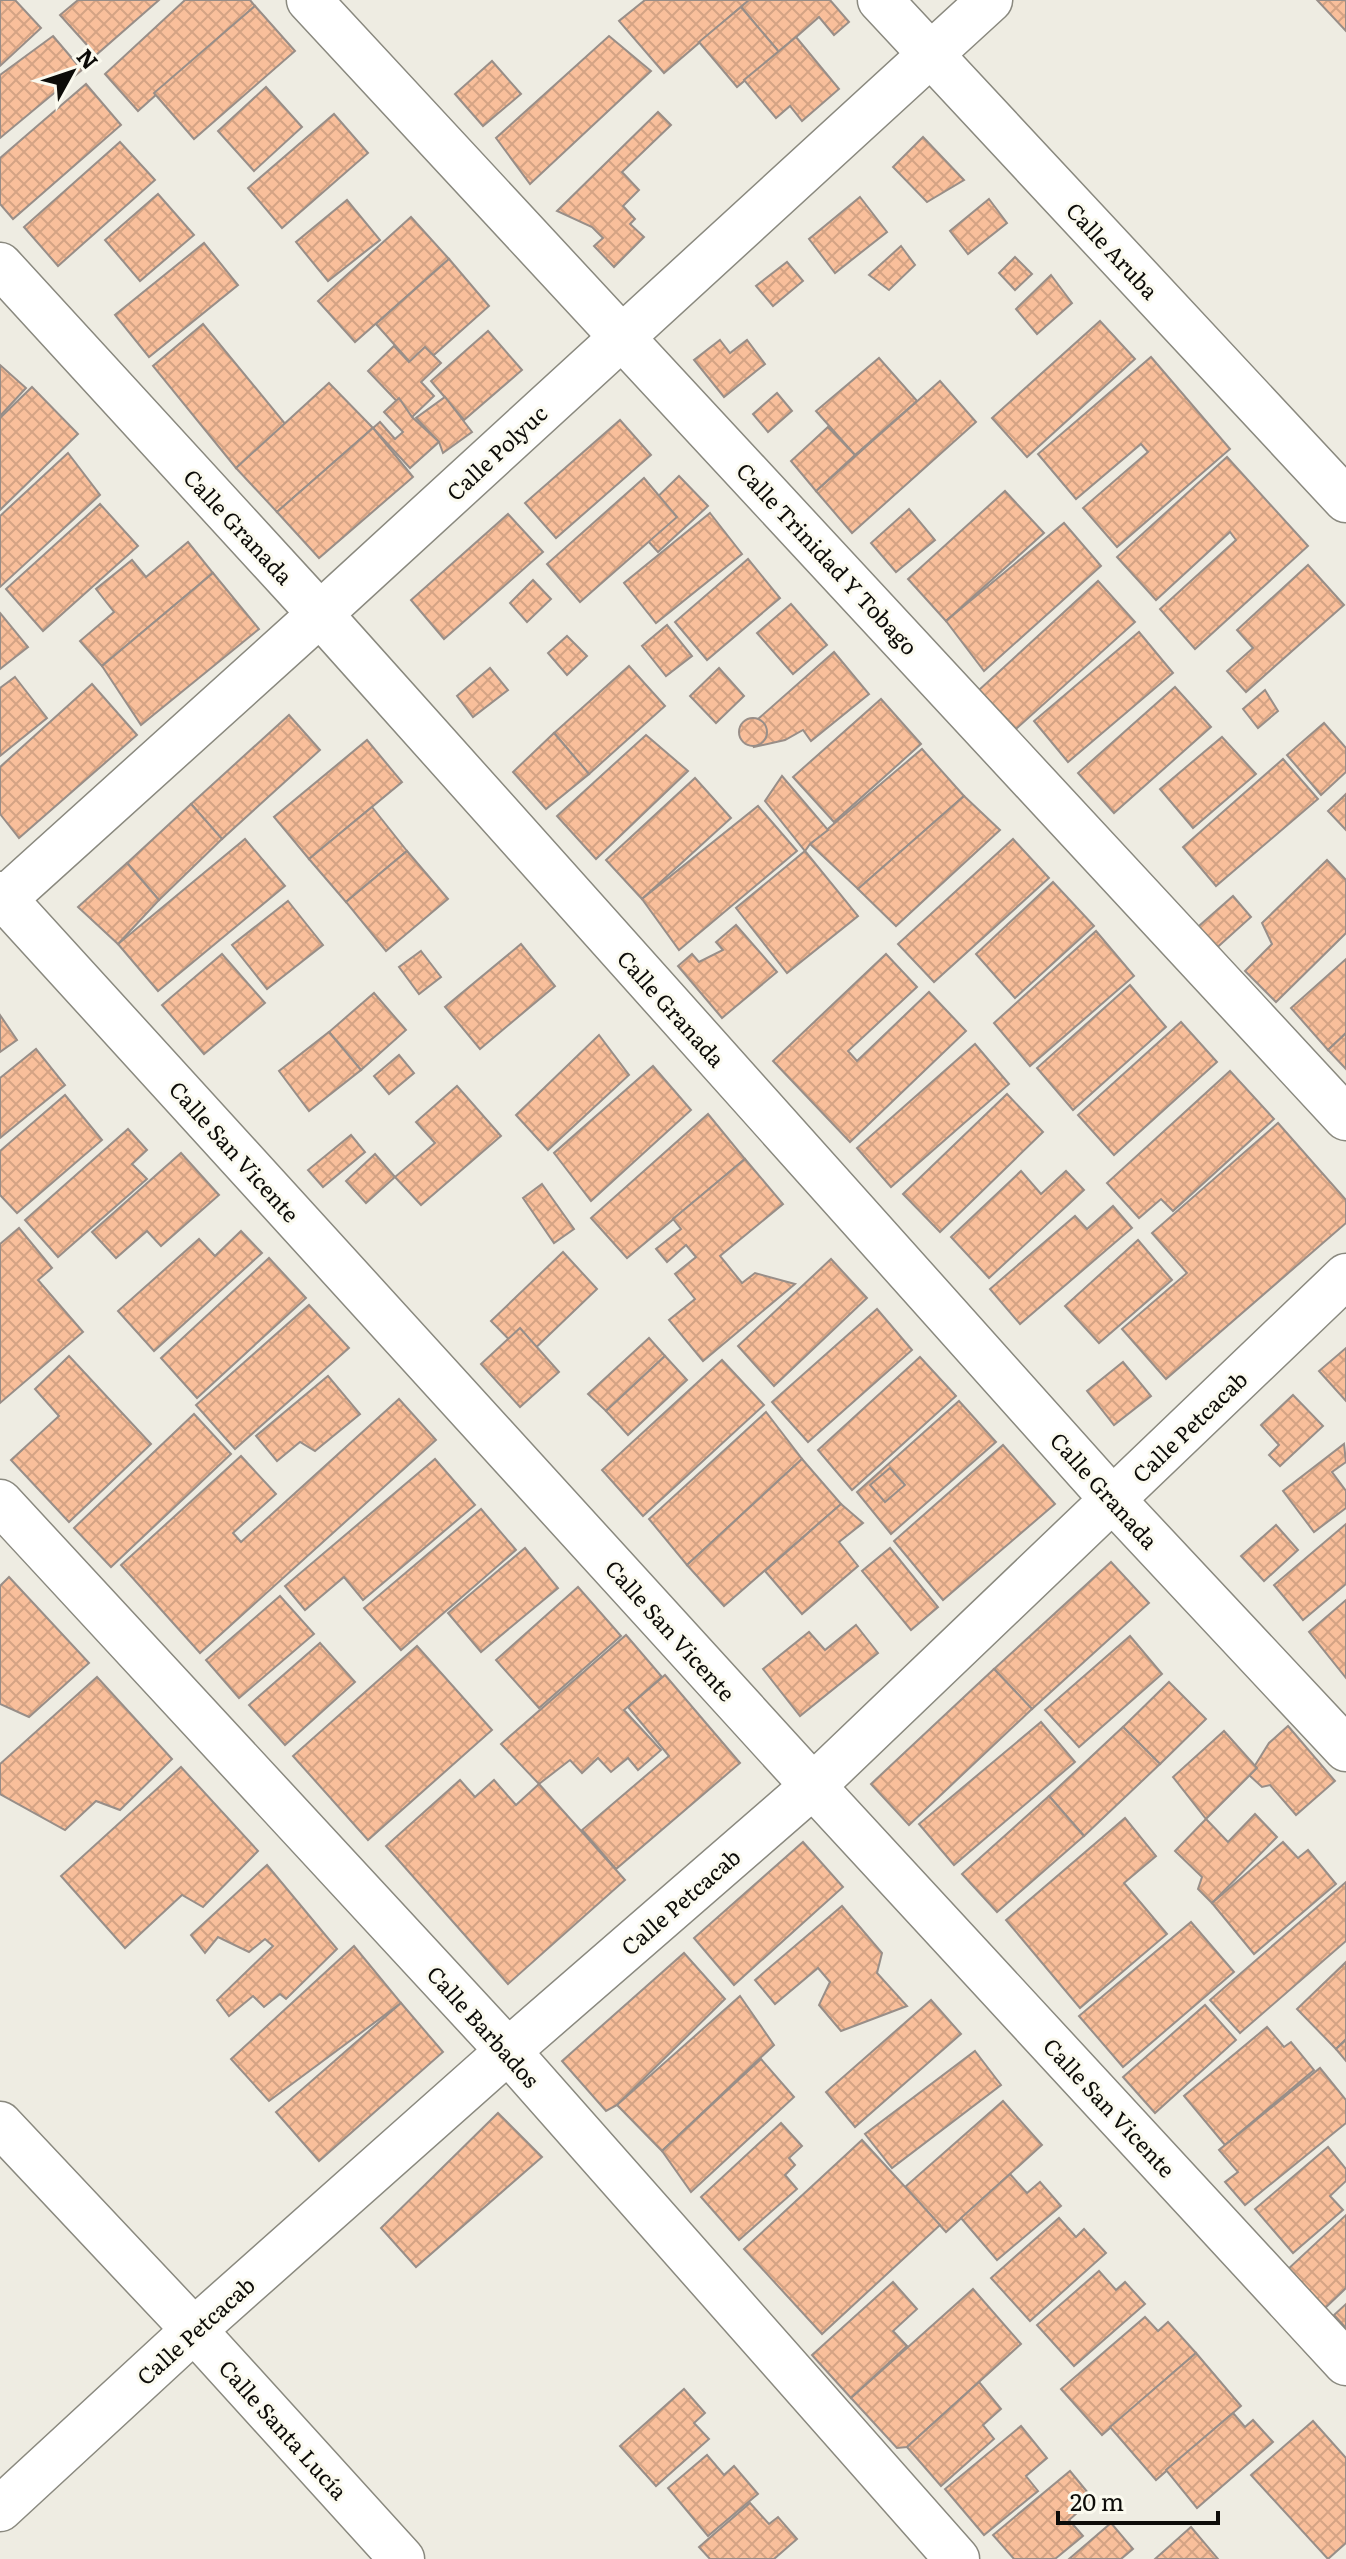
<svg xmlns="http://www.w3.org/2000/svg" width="1346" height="2559" viewBox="0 0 1346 2559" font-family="Literata,serif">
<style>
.building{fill:url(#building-cross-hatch);stroke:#988e88;stroke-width:2}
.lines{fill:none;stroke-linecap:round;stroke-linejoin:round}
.minor-casing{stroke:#8a897f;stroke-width:47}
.tertiary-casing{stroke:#8a897f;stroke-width:47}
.minor{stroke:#fff;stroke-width:44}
.tertiary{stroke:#fff;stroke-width:44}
.labels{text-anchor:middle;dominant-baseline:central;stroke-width:6;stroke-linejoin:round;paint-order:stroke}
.street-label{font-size:22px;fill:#0d0c09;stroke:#fbfaef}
</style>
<defs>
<pattern id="building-cross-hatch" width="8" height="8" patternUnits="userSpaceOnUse" patternTransform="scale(2)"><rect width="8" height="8" fill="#f9bf9b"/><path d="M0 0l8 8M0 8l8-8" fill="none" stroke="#d4a384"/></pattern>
</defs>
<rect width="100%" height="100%" fill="#eeece2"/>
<!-- building -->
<g class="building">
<path d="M0,0H15L41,28L0,66Z"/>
<path d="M78,0H159L96,55L60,15Z"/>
<path d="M185,0H250L255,6L138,111L105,74Z"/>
<path d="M645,0H749L664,73L619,21Z"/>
<path d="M749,0H830L849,22L834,35L819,17L779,52L741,7Z"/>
<path d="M1317,0H1346V31Z"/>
<path d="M255,6L295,51L194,139L154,93Z"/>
<path d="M741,7L779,52L737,87L699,42Z"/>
<path d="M53,36L82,70L0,138V75Z"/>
<path d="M609,36L651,71L530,184L496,138Z"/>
<path d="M796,37L839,89L802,121L790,106L776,118L744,80Z"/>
<path d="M492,61L521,94L483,126L455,94Z"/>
<path d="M86,84L121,125L13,219L0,204V158Z"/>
<path d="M266,87L302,127L254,171L218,131Z"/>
<path d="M658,112L671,125L622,172L639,190L623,206L635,219L630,224L644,237L614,267L594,246L603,238L592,227L557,211Z"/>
<path d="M334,114L368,153L282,228L248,188Z"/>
<path d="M923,137L964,180L927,202L893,167Z"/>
<path d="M120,142L155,180L58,266L24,227Z"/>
<path d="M158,194L194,235L140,281L105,240Z"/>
<path d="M860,197L887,232L835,273L809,239Z"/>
<path d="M989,199L1007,223L968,254L950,231Z"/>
<path d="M347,200L380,240L328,281L296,242Z"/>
<path d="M411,217L449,259L355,342L318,301Z"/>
<path d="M204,243L238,285L149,357L115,315Z"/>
<path d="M901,246L915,265L889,290L869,275Z"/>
<path d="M1015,257L1032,274L1015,290L999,273Z"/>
<path d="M449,259L489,306L417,370L376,324Z"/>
<path d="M787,262L803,281L773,306L756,286Z"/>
<path d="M1051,275L1072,303L1037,334L1016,309Z"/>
<path d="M1100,321L1135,359L1027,457L992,418Z"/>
<path d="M203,324L287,426L236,468L153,366Z"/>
<path d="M488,331L522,370L464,420L431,381Z"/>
<path d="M720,340L730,353L747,340L765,364L724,397L694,360Z"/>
<path d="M394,346L409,362L425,347L441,363L421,382L434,396L412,417L368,371Z"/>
<path d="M1151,357L1230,449L1117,547L1083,508L1148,452L1141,444L1076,499L1038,454Z"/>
<path d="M879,358L917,401L855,455L816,411Z"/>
<path d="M0,365L26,388L0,416Z"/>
<path d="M940,381L976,422L852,533L816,491Z"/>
<path d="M329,383L373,428L277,512L236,468Z"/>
<path d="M32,387L78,434L0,510V418Z"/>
<path d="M777,393L792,411L768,432L753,414Z"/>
<path d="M445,397L472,432L443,453L439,442L416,418Z"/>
<path d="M399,398L412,417L439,442L410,468L373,428L380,422L395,439L403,432L384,412Z"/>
<path d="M620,420L651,455L556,538L525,503Z"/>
<path d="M828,427L855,455L816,491L791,461Z"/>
<path d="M373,428L413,477L319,558L277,512Z"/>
<path d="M68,453L100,495L0,587V516Z"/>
<path d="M1227,457L1308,546L1195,649L1160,609L1236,540L1230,532L1156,600L1117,557Z"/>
<path d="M679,476L708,506L658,552L648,541L662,528L645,509Z"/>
<path d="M644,478L677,517L580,602L547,564Z"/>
<path d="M1005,491L1044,533L946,621L908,579Z"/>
<path d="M100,504L138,546L43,631L6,589Z"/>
<path d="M909,509L935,540L896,572L871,543Z"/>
<path d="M710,513L742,554L656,623L624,583Z"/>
<path d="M508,514L543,552L444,639L411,600Z"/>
<path d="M1064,523L1101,566L984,671L946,621Z"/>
<path d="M188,542L213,573L102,666L80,641L114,612L96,589L132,560L146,577Z"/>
<path d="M748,559L780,598L707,660L675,622Z"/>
<path d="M1308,565L1344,605L1246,692L1227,671L1253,648L1237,630Z"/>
<path d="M213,573L259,629L141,725L102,666Z"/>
<path d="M533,580L551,599L527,622L510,603Z"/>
<path d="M1098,581L1135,622L1016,729L979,690Z"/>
<path d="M791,604L827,645L793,674L757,633Z"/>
<path d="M0,613L28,647L0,669Z"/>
<path d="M667,625L692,656L666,676L642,646Z"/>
<path d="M1139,632L1173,673L1068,762L1034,721Z"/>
<path d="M567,636L587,656L567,675L548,653Z"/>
<path d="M834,652L869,694L811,741L803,730L785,740L754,747L758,719Z"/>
<path d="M629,666L665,706L589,774L554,733Z"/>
<path d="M490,668L508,690L473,717L457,696Z"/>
<path d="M719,668L744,696L716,723L690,696Z"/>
<path d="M15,677L47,718L0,756V688Z"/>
<path d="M92,684L137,735L19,838L0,814V767Z"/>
<path d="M1175,687L1211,727L1114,813L1078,773Z"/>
<path d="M1265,690L1278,711L1258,728L1243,709Z"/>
<path d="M881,699L921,744L834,822L793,777Z"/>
<path d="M289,715L320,750L222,839L191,804Z"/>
<circle cx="753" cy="732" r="14"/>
<path d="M1324,723L1346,748V772L1321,795L1287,755Z"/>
<path d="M554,733L589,774L546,809L513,772Z"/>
<path d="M646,735L688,771L596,859L557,816Z"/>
<path d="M1222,737L1256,774L1193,828L1160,789Z"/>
<path d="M367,740L402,782L309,859L274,817Z"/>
<path d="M922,749L964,796L858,889L810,844Z"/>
<path d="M1283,759L1318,799L1216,886L1183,847Z"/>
<path d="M782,776L828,830L810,844L805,851L765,801Z"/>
<path d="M695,778L731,818L642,899L606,860Z"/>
<path d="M1346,794V830L1328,811Z"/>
<path d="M964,796L1000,830L896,926L858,889Z"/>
<path d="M191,804L222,839L159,900L127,863Z"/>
<path d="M758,806L797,851L679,950L642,899Z"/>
<path d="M372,807L407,851L346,902L309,859Z"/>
<path d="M245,839L285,886L158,991L118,944Z"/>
<path d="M1013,839L1049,878L934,982L898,944Z"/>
<path d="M407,851L448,899L386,951L346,902Z"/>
<path d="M805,851L858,916L787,973L736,908Z"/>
<path d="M1327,860L1346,880V933L1276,1002L1245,971L1272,944L1262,923Z"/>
<path d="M127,863L159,900L118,944L78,907Z"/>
<path d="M1053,882L1094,926L1015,998L976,954Z"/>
<path d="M1233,896L1251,917L1202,961L1183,940Z"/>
<path d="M288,901L323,945L267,989L232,945Z"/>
<path d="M736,925L777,972L722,1018L678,966L692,954L699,962L723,950L716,942Z"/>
<path d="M1096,931L1134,976L1030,1066L994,1023Z"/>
<path d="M521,944L555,986L480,1049L445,1007Z"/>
<path d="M421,951L441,977L419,994L399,967Z"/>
<path d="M222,954L265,1003L204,1054L162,1005Z"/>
<path d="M886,954L917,987L848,1051L857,1061L929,992L966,1031L850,1142L773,1061Z"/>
<path d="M1346,959V1033L1328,1050L1291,1008Z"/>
<path d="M1130,985L1166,1027L1073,1110L1037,1068Z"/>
<path d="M374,993L406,1030L361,1070L329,1032Z"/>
<path d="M0,1015L17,1040L0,1052Z"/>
<path d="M1181,1022L1217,1062L1114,1155L1078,1115Z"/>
<path d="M329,1032L361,1070L309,1111L279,1071Z"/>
<path d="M1346,1033V1069L1328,1050Z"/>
<path d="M599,1035L629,1075L548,1150L516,1115Z"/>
<path d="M975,1044L1009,1084L891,1187L857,1148Z"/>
<path d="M36,1049L65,1085L0,1138V1078Z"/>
<path d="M399,1055L414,1073L389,1094L374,1076Z"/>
<path d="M653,1066L691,1110L591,1201L554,1153Z"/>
<path d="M1230,1071L1274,1119L1173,1211L1161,1199L1139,1218L1107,1183Z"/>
<path d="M457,1086L501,1136L421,1205L395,1177L435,1143L416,1122Z"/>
<path d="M1007,1094L1043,1132L940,1232L903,1194Z"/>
<path d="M65,1095L102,1140L17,1213L0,1195V1151Z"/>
<path d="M708,1114L745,1159L627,1258L591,1218Z"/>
<path d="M1278,1123L1346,1200V1223L1166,1379L1122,1329L1187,1273L1152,1233Z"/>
<path d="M128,1129L147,1150L132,1164L147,1179L58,1257L25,1220Z"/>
<path d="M351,1135L365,1152L323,1187L308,1170Z"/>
<path d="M181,1153L219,1195L161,1246L147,1231L116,1258L92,1232Z"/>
<path d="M375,1154L395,1177L366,1203L346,1181Z"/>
<path d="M745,1159L783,1204L720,1256L742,1283L755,1273L795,1284L703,1361L669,1320L695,1299L675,1274L696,1257L686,1245L667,1262L656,1249L681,1229L673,1219Z"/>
<path d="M1021,1171L1041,1194L1066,1171L1084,1190L989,1278L951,1237Z"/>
<path d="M542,1184L574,1229L554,1243L523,1198Z"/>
<path d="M1113,1206L1132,1228L1020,1324L990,1289L1075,1216L1087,1229Z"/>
<path d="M19,1228L52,1268L38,1280L83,1332L0,1403V1244Z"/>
<path d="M241,1231L262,1253L154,1351L118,1311L199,1239L215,1256Z"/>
<path d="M1138,1240L1172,1280L1099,1343L1065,1306Z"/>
<path d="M563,1252L597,1289L526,1357L491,1321Z"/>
<path d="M269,1258L306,1298L197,1398L161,1358Z"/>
<path d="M831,1259L867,1298L774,1386L738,1346Z"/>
<path d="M309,1305L349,1348L235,1449L196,1405Z"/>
<path d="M877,1309L912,1350L808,1442L772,1402Z"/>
<path d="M520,1328L559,1372L520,1407L481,1364Z"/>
<path d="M649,1338L665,1356L606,1411L588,1394Z"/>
<path d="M1346,1348V1401L1319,1371Z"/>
<path d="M69,1356L151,1444L69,1522L11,1460L59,1416L35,1389Z"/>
<path d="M665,1356L687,1380L628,1435L606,1411Z"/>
<path d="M920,1357L956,1396L852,1490L818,1450Z"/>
<path d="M722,1360L764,1405L643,1516L602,1470Z"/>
<path d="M1123,1362L1151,1396L1114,1425L1087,1391Z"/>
<path d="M328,1376L360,1414L315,1451L300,1442L277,1461L256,1436Z"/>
<path d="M1293,1395L1323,1426L1280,1466L1269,1455L1279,1445L1261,1425Z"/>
<path d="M399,1399L436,1440L200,1653L121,1565L241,1456L276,1494L233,1533L241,1542Z"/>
<path d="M959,1401L996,1442L891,1534L857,1492Z"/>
<path d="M766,1412L802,1459L687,1565L649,1519Z"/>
<path d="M194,1414L231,1454L111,1567L74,1528Z"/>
<path d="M1344,1444L1346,1462L1332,1472L1346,1491V1508L1314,1532L1283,1491Z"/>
<path d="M1003,1445L1055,1504L943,1600L894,1541Z"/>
<path d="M435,1459L475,1505L363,1600L344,1577L305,1610L285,1586Z"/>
<path d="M802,1459L841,1504L724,1606L687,1565Z"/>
<path d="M890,1468L905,1485L885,1502L870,1485Z"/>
<path d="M841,1504L863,1523L839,1542L858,1566L802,1614L765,1571Z"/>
<path d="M481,1509L516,1550L401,1650L364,1608Z"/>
<path d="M1346,1524V1584L1303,1620L1274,1585Z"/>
<path d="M1276,1525L1298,1550L1264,1581L1241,1556Z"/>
<path d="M525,1548L558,1588L481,1652L448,1613Z"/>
<path d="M890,1548L938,1607L911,1630L862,1571Z"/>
<path d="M1111,1562L1149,1603L1032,1709L994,1669Z"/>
<path d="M9,1577L89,1663L29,1717L0,1704V1586Z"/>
<path d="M578,1587L621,1636L539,1708L496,1660Z"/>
<path d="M280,1596L314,1634L239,1698L206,1660Z"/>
<path d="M1346,1600V1678L1309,1632Z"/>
<path d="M856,1625L878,1653L800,1716L763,1669L809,1632L825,1650Z"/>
<path d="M626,1635L662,1677L624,1710L661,1750L638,1770L628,1758L611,1772L598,1758L582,1773L570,1760L539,1784L501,1744Z"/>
<path d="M1130,1636L1162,1674L1079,1747L1045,1710Z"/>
<path d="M320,1643L355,1682L285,1745L249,1705Z"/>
<path d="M417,1646L492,1730L368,1840L293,1756Z"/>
<path d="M994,1669L1032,1709L909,1825L871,1784Z"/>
<path d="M665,1675L740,1763L616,1869L582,1830L669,1756L628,1707Z"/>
<path d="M97,1677L172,1759L120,1810L96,1801L65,1830L0,1794V1764Z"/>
<path d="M1169,1682L1206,1719L1160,1764L1123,1727Z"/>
<path d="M1041,1722L1075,1762L954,1865L919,1824Z"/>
<path d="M1288,1726L1335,1781L1296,1815L1270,1785L1262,1787L1249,1775L1269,1743Z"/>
<path d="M1123,1727L1160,1764L1084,1836L1049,1796Z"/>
<path d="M1224,1731L1257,1768L1206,1819L1173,1777Z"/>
<path d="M181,1767L258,1851L203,1907L182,1895L125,1948L61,1876Z"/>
<path d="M460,1780L475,1797L494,1780L516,1805L539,1784L625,1880L508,1984L386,1846Z"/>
<path d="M1049,1796L1084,1836L997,1912L962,1874Z"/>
<path d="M1255,1814L1277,1837L1212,1903L1198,1889L1202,1877L1175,1851L1206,1819L1228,1842Z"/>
<path d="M1125,1818L1156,1856L1124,1883L1167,1934L1080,2008L1006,1920Z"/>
<path d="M803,1842L843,1887L734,1985L694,1938Z"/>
<path d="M1283,1842L1298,1858L1308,1850L1336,1884L1254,1954L1212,1903Z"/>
<path d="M267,1865L337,1949L286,1999L280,1994L264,2007L253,1996L229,2016L217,2000L273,1946L265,1939L249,1952L218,1937L205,1953L191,1935Z"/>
<path d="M1346,1882V1941L1240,2033L1210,2000Z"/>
<path d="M842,1906L882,1953L877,1973L907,2006L841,2031L819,2005L830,1982L818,1968L775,2004L755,1980Z"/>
<path d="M1191,1922L1234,1972L1123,2067L1079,2016Z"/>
<path d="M354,1946L401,2003L269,2101L231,2059Z"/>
<path d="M684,1953L725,1999L617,2105L606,2111L562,2061Z"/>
<path d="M1346,1962V2039L1336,2049L1297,2009Z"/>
<path d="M740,1996L774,2045L662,2151L617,2105Z"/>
<path d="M931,2000L961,2034L855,2127L826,2092Z"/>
<path d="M401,2003L443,2052L319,2161L276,2112Z"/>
<path d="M1205,2005L1236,2040L1155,2113L1123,2077Z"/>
<path d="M1267,2027L1284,2047L1291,2042L1314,2070L1225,2145L1184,2096Z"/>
<path d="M1346,2040V2061L1336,2049Z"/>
<path d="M975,2051L1001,2085L892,2168L865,2134Z"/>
<path d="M761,2059L794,2097L691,2192L662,2151Z"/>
<path d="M1320,2068L1346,2100V2123L1245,2205L1225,2182L1238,2172L1219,2150Z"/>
<path d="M1003,2101L1042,2145L946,2232L905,2187Z"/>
<path d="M498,2113L542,2157L416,2267L381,2228Z"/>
<path d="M781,2123L802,2146L789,2158L795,2165L785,2175L797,2189L739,2240L701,2197Z"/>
<path d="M862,2140L940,2225L822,2334L744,2249Z"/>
<path d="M1328,2147L1346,2169V2181L1330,2196L1343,2210L1293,2253L1255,2209Z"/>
<path d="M1010,2174L1027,2193L1040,2182L1061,2206L997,2260L961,2218Z"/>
<path d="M1346,2215V2288L1323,2310L1286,2271Z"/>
<path d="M1059,2218L1076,2237L1084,2229L1106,2253L1030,2321L991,2278Z"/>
<path d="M1099,2271L1116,2290L1125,2282L1145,2304L1074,2366L1037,2325Z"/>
<path d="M893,2282L917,2309L893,2331L907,2346L851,2398L812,2355Z"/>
<path d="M973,2289L1021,2344L907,2447L897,2448L851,2398Z"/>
<path d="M1346,2304V2328L1334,2315Z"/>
<path d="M1145,2317L1158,2331L1168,2322L1196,2353L1102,2435L1061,2389Z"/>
<path d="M1196,2353L1241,2406L1156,2480L1110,2427Z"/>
<path d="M979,2382L1001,2409L983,2425L994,2439L941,2486L907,2447Z"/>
<path d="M684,2389L705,2413L694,2423L709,2439L656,2486L620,2446Z"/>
<path d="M1233,2413L1245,2427L1253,2420L1273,2442L1197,2508L1166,2470Z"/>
<path d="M1313,2421L1346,2458V2543L1328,2559L1251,2475Z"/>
<path d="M1021,2426L1047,2458L1026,2476L1038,2491L984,2535L945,2489Z"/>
<path d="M707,2455L724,2475L734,2466L758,2494L708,2536L668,2488Z"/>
<path d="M1070,2471L1093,2499L1069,2520L1083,2536L1055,2559H1014L993,2535Z"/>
<path d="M750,2503L769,2524L778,2517L797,2539L774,2559H710L699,2547Z"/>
<path d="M1111,2523L1133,2549L1121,2559H1069Z"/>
<path d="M1191,2527L1218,2559H1155Z"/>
</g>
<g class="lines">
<!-- minor casing -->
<g class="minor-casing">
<g id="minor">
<path d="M309,0L1346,1118"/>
<path d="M0,265L320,614L1112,1499L1346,1749"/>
<path d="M0,894L813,1786L1346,2363"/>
<path d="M0,903L320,614L990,0"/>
<path d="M0,1502L508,2051L957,2559"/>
<path d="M0,2124L194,2330L402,2559"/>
<path d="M0,2509L194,2330L508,2051L813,1786L1346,1276"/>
</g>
</g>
<!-- tertiary casing -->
<g class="tertiary-casing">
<path id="tertiary" d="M880,0L1346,500"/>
</g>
<!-- minor -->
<use href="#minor" class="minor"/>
<!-- tertiary -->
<use href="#tertiary" class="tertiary"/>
</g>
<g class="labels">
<!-- street labels -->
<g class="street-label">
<text transform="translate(1113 250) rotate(47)">Calle Aruba</text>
<text transform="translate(496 452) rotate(-43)">Calle Polyuc</text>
<text transform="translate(239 526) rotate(47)">Calle Granada</text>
<text transform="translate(828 558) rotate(47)">Calle Trinidad Y Tobago</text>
<text transform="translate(672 1008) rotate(48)">Calle Granada</text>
<text transform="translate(235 1151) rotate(48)">Calle San Vicente</text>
<text transform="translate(1189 1426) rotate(-44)">Calle Petcacab</text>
<text transform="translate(1105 1490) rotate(48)">Calle Granada</text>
<text transform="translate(671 1630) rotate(48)">Calle San Vicente</text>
<text transform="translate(680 1901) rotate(-41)">Calle Petcacab</text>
<text transform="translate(484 2026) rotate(48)">Calle Barbados</text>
<text transform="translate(1110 2107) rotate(47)">Calle San Vicente</text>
<text transform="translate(195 2330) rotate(-42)">Calle Petcacab</text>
<text transform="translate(284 2429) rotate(48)">Calle Santa Lucía</text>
</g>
</g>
<!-- north arrow -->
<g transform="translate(72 72) rotate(50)" stroke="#fbfaef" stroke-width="6" paint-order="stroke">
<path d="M0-6L14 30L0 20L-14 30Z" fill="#0d0c09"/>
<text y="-12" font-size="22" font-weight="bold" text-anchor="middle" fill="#0d0c09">N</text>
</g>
<!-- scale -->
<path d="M1058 2511v12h160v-12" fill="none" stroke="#0d0c09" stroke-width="4"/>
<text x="1070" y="2511" font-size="24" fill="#0d0c09" stroke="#fbfaef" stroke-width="6" paint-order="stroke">20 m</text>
</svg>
